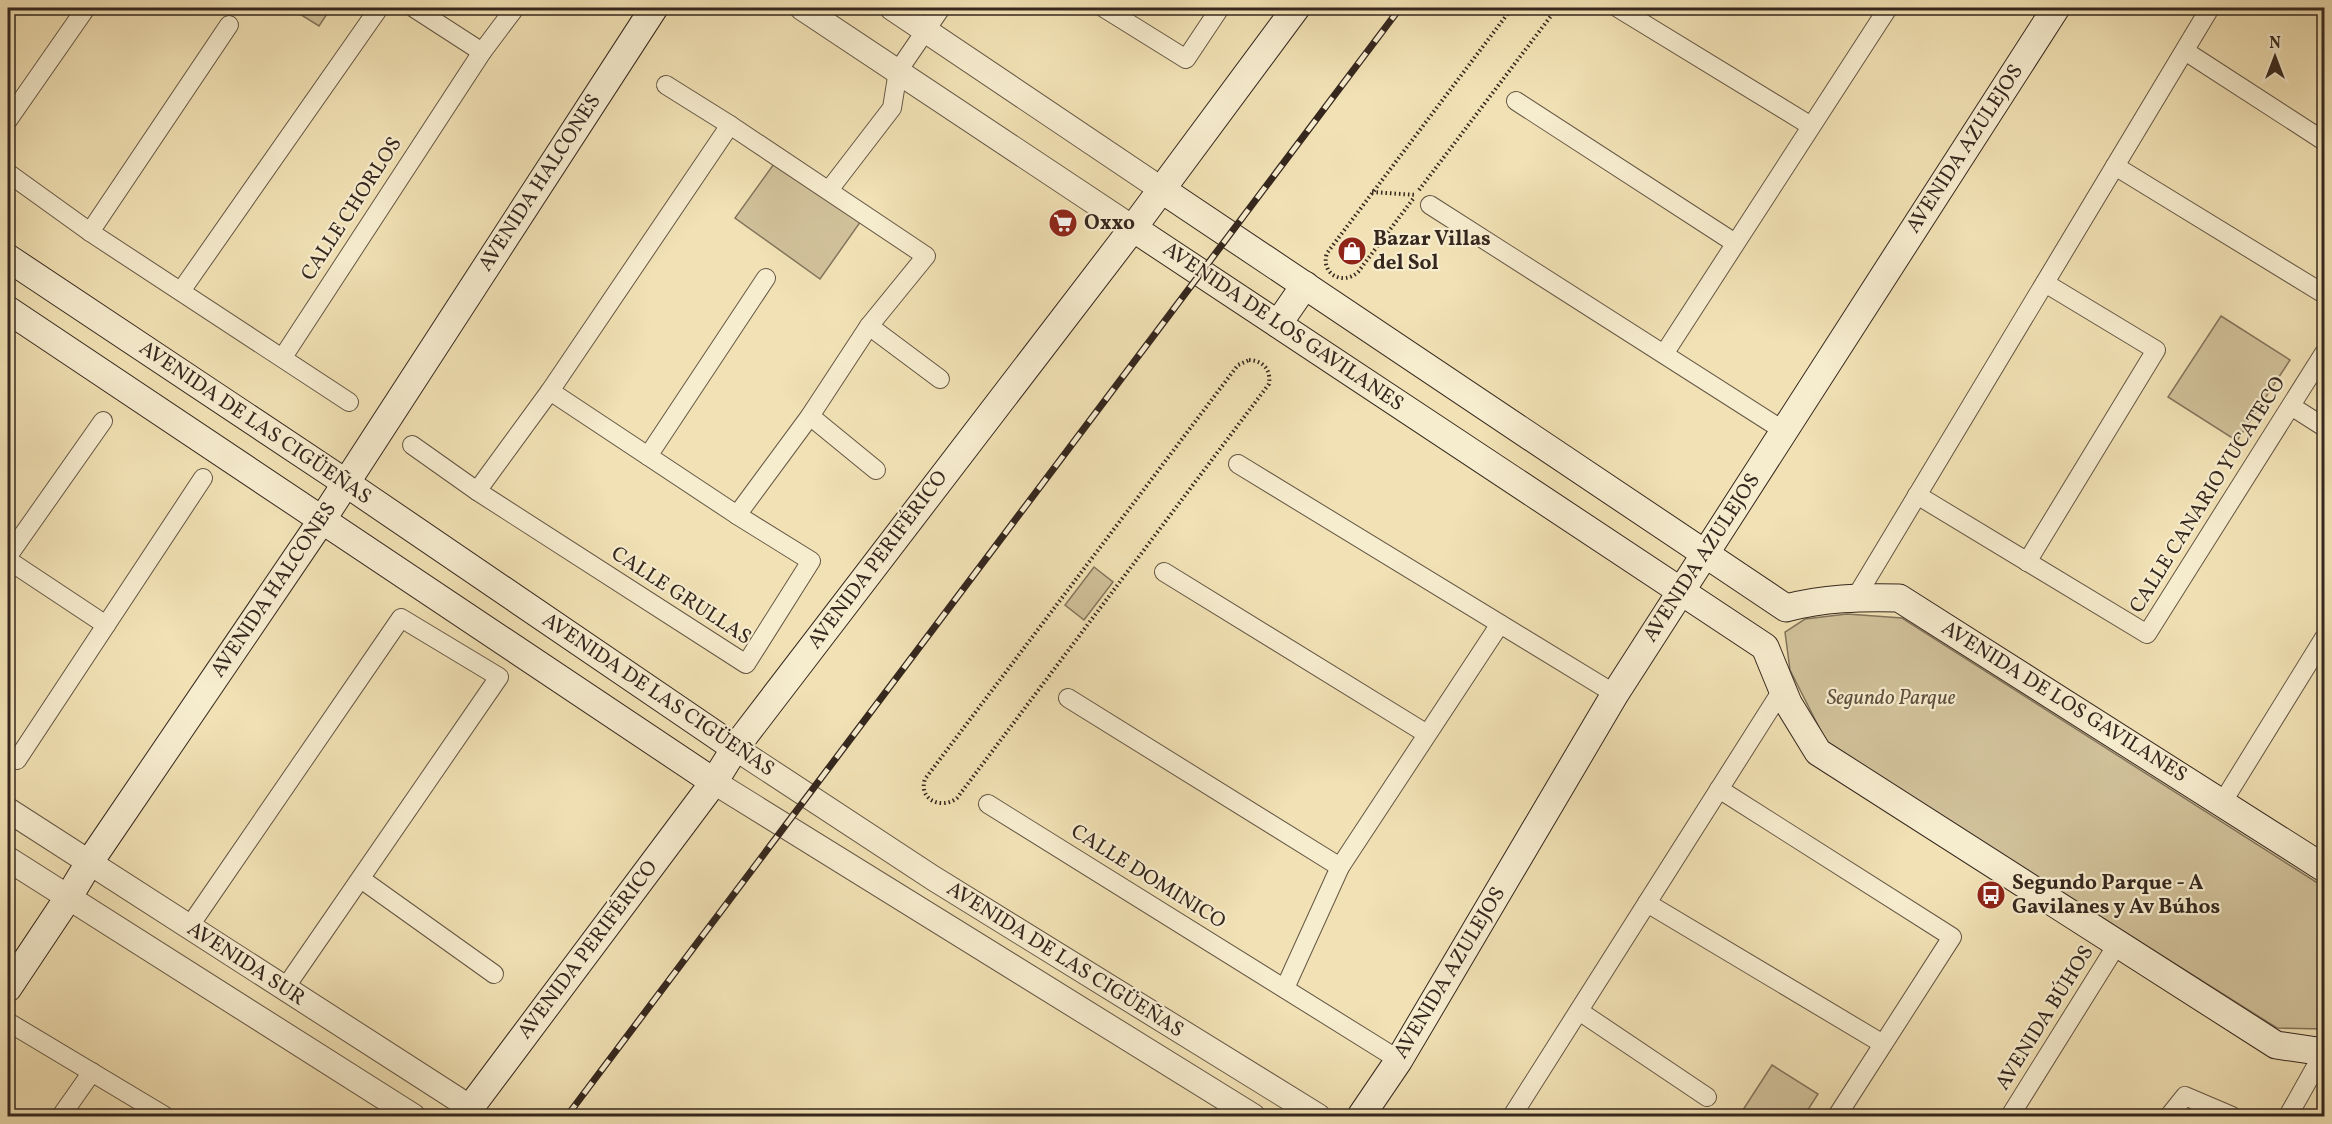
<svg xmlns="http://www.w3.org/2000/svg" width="2332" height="1124" viewBox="0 0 2332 1124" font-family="Vollkorn,serif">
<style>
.green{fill:#d1c19a;stroke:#83745c;stroke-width:1.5}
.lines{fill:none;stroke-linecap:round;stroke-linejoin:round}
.minor-casing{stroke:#645644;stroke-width:20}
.tertiary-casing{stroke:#645644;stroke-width:26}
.secondary-casing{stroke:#35271e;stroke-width:29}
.path{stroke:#35271e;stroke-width:4;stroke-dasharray:1.5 3;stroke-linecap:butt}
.minor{stroke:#f6ecce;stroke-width:18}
.tertiary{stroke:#f6ecce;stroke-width:24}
.secondary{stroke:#f6ecce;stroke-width:27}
.rail-casing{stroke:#35271e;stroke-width:7}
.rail{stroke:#f6ecce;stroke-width:4.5;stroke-dasharray:14;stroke-linecap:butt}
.labels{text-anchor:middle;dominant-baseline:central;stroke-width:4.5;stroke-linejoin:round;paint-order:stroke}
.street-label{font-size:21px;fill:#35271e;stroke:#f6ecce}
.poi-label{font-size:21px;font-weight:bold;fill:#35271e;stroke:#f6ecce;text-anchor:start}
.park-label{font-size:21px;font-style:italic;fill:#5c4e3d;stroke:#f6ecce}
</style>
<rect width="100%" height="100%" fill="#f1e1b4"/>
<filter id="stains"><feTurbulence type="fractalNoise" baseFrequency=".00333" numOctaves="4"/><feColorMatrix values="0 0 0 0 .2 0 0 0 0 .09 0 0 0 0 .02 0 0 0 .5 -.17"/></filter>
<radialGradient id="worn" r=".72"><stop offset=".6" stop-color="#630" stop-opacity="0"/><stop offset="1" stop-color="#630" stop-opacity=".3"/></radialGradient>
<!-- green -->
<g class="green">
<path d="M290,8H331L319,26Z"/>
<path d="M776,161L861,221L820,279L735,218Z"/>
<path d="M2221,316L2290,360L2237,441L2168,397Z"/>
<path d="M1094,567L1113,582L1084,620L1065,605Z"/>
<path d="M1847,614L1902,618L2324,887V1029L2277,1028L1828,745L1790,670L1785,632L1805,619Z"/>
<path d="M1772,1065L1818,1094L1804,1116H1739Z"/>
</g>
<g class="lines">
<!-- minor casing -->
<g class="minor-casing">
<g id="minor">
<path d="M414,8L482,52"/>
<path d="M1104,8L1186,59L1220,8"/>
<path d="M1618,8L1811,126"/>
<path d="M2185,51L2324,141"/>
<path d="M666,85L730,125"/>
<path d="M1516,101L1735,243"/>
<path d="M8,120L86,8"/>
<path d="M730,125L926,256L869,326L810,416L737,515L811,561L746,664L477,491L550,391Z"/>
<path d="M2115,166L2324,294"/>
<path d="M8,173L90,232L349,402"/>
<path d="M829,190L892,108L898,71L941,8"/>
<path d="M1430,205L1784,431"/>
<path d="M90,232L229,25"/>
<path d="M181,291L379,8"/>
<path d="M869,326L940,379"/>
<path d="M1664,354L1888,8"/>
<path d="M283,357L482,52L515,8"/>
<path d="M550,391L737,515"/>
<path d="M2291,406L2324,427"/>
<path d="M810,416L876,470"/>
<path d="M412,445L477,491"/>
<path d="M648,456L766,278"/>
<path d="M1238,464L1615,694"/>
<path d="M1917,495L2147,634L2324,353"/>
<path d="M8,556L103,421"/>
<path d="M8,560L106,625"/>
<path d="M2027,562L2156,350L2045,283"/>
<path d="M1164,572L1427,734"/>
<path d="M1856,597L2210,8"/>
<path d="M1068,698L1340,867"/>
<path d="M8,754L17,760L203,478"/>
<path d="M1719,789L1952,937L1837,1116"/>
<path d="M2222,803L2324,638"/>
<path d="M988,804L1399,1060"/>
<path d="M361,879L494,974"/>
<path d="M1647,903L1883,1044"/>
<path d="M189,927L401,618L499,677L285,988"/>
<path d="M1285,988L1340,867L1500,624"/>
<path d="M1579,1011L1707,1097"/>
<path d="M8,1022L165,1116"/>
<path d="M61,1116L92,1072"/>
<path d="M1512,1116L1782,690"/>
<path d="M2010,1116L2118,943"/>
<path d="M2169,1116L2185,1096L2232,1116"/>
<path d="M2288,1116L2324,1052"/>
</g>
</g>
<!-- tertiary casing -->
<g class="tertiary-casing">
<g id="tertiary">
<path d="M802,8L1133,228"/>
<path d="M892,8L1161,189"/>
<path d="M735,748L933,878L1318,1116"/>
<path d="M714,782L1253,1116"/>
<path d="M8,810L471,1108"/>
<path d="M8,859L413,1116"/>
</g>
</g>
<!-- secondary casing -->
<g class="secondary-casing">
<g id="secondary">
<path d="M1161,189L1786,608C1824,598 1860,597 1899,598L2324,868"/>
<path d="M1133,228L1765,647L1788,703L1818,752L2276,1045L2324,1052"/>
<path d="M8,258L346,483L735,748"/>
<path d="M8,310L714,782"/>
<path d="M1278,324L1305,285"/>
<path d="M8,988L68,898L89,863L322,520L654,8"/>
<path d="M464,1116L714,782L735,748L1133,228L1296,8"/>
<path d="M1361,1116L1399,1060L1615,694L2056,8"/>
</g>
</g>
<!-- path -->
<g class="path">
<path d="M1547,8L1554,12"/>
<path d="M1419,190L1557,8"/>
<path d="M1372,192L1416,195"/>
<path d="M1413,199L1358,272C1343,286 1320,274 1327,253L1512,8"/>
<path d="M1249,360C1264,361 1271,370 1269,384L957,798C942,810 918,800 925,779L1238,365Z"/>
</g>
<!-- minor -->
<use href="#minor" class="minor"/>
<!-- tertiary -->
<use href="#tertiary" class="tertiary"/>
<!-- secondary -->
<use href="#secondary" class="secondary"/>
<!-- rail casing -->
<g class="rail-casing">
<path id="rail" d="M567,1116L1400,8"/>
</g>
<!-- rail -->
<use href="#rail" class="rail"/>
</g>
<!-- icons -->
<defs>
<g id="supermarket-disc" transform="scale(1.5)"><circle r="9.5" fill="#8f2418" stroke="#f6ecce"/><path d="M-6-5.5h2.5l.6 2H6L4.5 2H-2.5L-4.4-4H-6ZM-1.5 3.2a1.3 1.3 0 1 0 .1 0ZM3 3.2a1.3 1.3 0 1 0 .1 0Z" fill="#fff"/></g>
<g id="shop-disc" transform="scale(1.5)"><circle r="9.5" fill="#8f2418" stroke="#f6ecce"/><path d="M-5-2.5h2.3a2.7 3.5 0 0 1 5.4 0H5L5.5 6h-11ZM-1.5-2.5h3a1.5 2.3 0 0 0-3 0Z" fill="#fff"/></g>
<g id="bus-disc" transform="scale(1.5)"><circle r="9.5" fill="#8f2418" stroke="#f6ecce"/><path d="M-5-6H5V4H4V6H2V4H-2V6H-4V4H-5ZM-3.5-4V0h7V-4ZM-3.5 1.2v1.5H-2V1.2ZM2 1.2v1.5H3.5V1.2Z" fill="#fff"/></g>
</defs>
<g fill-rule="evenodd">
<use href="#supermarket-disc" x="1063" y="223"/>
<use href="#shop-disc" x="1352" y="251"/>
<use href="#bus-disc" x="1991" y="895"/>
</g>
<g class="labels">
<!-- street labels -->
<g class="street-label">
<text transform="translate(1965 149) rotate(-57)">AVENIDA AZULEJOS</text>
<text transform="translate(540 183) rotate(-57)">AVENIDA HALCONES</text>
<text transform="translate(352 209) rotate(-57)">CALLE CHORLOS</text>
<text transform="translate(1283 327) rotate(34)">AVENIDA DE LOS GAVILANES</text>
<text transform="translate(255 423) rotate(34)">AVENIDA DE LAS CIGÜEÑAS</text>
<text transform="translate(2208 495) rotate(-58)">CALLE CANARIO YUCATECO</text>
<text transform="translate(1702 558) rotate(-57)">AVENIDA AZULEJOS</text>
<text transform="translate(878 560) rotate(-53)">AVENIDA PERIFÉRICO</text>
<text transform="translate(274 590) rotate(-56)">AVENIDA HALCONES</text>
<text transform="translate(681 596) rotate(33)">CALLE GRULLAS</text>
<text transform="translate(658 695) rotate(34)">AVENIDA DE LAS CIGÜEÑAS</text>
<text transform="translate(2064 702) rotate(32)">AVENIDA DE LOS GAVILANES</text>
<text transform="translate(1148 877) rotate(32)">CALLE DOMINICO</text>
<text transform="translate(588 950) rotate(-53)">AVENIDA PERIFÉRICO</text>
<text transform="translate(1065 960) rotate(32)">AVENIDA DE LAS CIGÜEÑAS</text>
<text transform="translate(246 964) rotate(33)">AVENIDA SUR</text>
<text transform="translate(1450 973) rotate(-59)">AVENIDA AZULEJOS</text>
<text transform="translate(2045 1018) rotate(-58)">AVENIDA BÚHOS</text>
</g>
<!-- poi labels -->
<g class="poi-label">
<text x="1084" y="223">Oxxo</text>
<text x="1373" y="239">Bazar Villas<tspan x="1373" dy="24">del Sol</tspan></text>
<text x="2012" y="883">Segundo Parque - A<tspan x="2012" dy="24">Gavilanes y Av Búhos</tspan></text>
</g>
<!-- park labels -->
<g class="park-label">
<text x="1891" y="698">Segundo Parque</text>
</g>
</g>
<!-- margin -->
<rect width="2332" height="1124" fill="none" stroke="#f1e1b4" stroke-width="30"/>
<rect x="9" y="9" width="2314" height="1106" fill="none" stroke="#35271e" stroke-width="3"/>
<rect x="15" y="15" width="2302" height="1094" fill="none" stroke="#35271e" stroke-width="1.5"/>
<!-- north arrow -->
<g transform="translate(2275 57)" stroke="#f6ecce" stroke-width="4.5" paint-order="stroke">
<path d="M0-4.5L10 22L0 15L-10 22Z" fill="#35271e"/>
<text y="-9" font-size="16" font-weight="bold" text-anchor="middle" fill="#35271e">N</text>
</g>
<rect width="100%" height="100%" filter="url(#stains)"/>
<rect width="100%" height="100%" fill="url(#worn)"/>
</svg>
